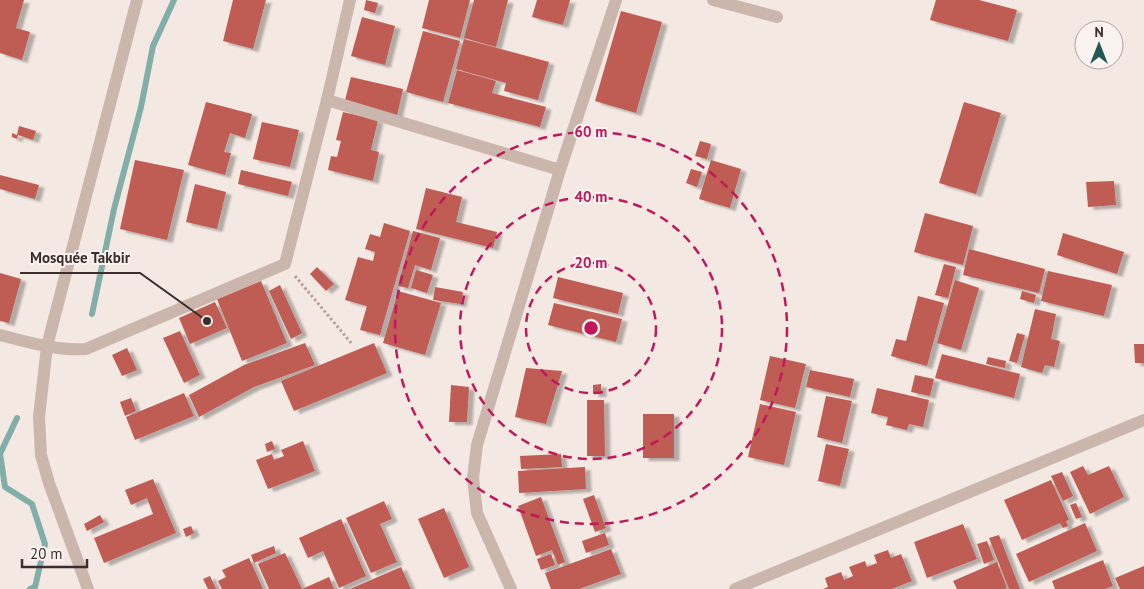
<svg xmlns="http://www.w3.org/2000/svg" width="1144" height="589" viewBox="0 0 1144 589" font-family="'PT Sans',sans-serif">
<style>
.lines{fill:none;stroke-linecap:round;stroke-linejoin:round}
.stream{stroke:#82aea9;stroke-width:6}
.building{fill:#bf5b53;filter:url(#shadow)}
.path{stroke:#b6a098;stroke-width:3;stroke-dasharray:2.5 2.5;stroke-linecap:butt}
.street{stroke:#cbb6ae;stroke-width:12}
.ring{fill:none;stroke:#c2185b;stroke-width:2.5;stroke-dasharray:9 6}
.centre{fill:#c2185b;stroke:#faf3ef;stroke-width:2.5}
.ring-label{font-size:15px;text-anchor:middle;font-weight:bold;fill:#c2185b;stroke:#faf3ef;stroke-width:4;stroke-linejoin:round;paint-order:stroke}
.leader{fill:none;stroke:#3a2e2c;stroke-width:2}
.callout-dot{fill:#3a2e2c;stroke:#faf3ef;stroke-width:2}
.callout-label{font-size:15px;text-anchor:middle;font-weight:bold;fill:#3a2e2c;stroke:#faf3ef;stroke-width:4;stroke-linejoin:round;paint-order:stroke}
</style>
<defs>
<filter id="shadow"><feDropShadow dx="5.5" dy="3" stdDeviation="1" flood-color="#0004"/></filter>
</defs>
<rect width="100%" height="100%" fill="#f3e8e2"/>
<g class="lines">
<!-- stream -->
<g class="stream">
<path d="M92,314L114,209L141,107L153,46L174,0"/>
<path d="M17,418L0,454L5,487L32,504L45,544L35,587L30,589"/>
</g>
</g>
<!-- building -->
<g class="building">
<path d="M0,0H24L16,28L30,32L22,60L0,53Z"/>
<path d="M233,0H266L253,49L223,41Z"/>
<path d="M366,0L378,3L375,13L364,10Z"/>
<path d="M429,0H470L460,38L422,28Z"/>
<path d="M474,0H508L496,47L464,38Z"/>
<path d="M537,0H570L563,25L532,17Z"/>
<path d="M936,0H979L1017,10L1008,41L930,20Z"/>
<path d="M621,11L662,22L636,113L595,101Z"/>
<path d="M362,17L395,26L385,65L351,56Z"/>
<path d="M423,31L460,41L443,102L406,92Z"/>
<path d="M464,39L549,62L538,100L504,91L506,83L456,69Z"/>
<path d="M457,70L496,81L492,93L546,107L540,127L448,103Z"/>
<path d="M351,77L403,89L397,116L344,104Z"/>
<path d="M206,102L252,114L245,138L230,133L224,152L231,153L225,175L188,165Z"/>
<path d="M964,102L1001,113L976,194L939,183Z"/>
<path d="M343,112L378,120L371,150L379,152L373,181L328,170L331,156L337,157L341,141L336,140Z"/>
<path d="M262,122L299,130L290,167L253,159Z"/>
<path d="M19,126L36,131L33,140L18,135L17,139L12,137V133L17,135Z"/>
<path d="M700,141L711,144L707,159L695,156Z"/>
<path d="M135,160L184,170L167,240L120,229Z"/>
<path d="M711,160L741,169L730,208L699,199Z"/>
<path d="M691,169L702,172L697,187L686,183Z"/>
<path d="M241,170L292,182L288,196L238,184Z"/>
<path d="M0,175L39,185L35,199L0,189Z"/>
<path d="M1114,181L1116,205L1088,207L1086,182Z"/>
<path d="M195,184L226,192L217,229L186,222Z"/>
<path d="M426,188L462,197L456,222L497,232L493,248L416,229Z"/>
<path d="M925,213L973,226L963,265L914,252Z"/>
<path d="M384,223L410,231L380,335L360,330L367,306L345,300L358,257L373,261L375,252L365,249L370,234L380,237Z"/>
<path d="M413,231L440,238L431,270L415,265L408,288L398,286Z"/>
<path d="M1063,233L1124,252L1117,274L1057,255Z"/>
<path d="M969,249L1045,269L1039,293L963,275Z"/>
<path d="M944,264L956,267L948,298L935,295Z"/>
<path d="M317,267L334,284L326,291L310,274Z"/>
<path d="M416,270L433,275L427,293L411,288Z"/>
<path d="M1048,271L1112,285L1104,316L1041,301Z"/>
<path d="M0,273L21,279L9,323L0,321Z"/>
<path d="M558,277L623,293L618,314L553,298Z"/>
<path d="M955,280L979,288L961,350L937,343Z"/>
<path d="M261,281L287,343L242,361L217,299Z"/>
<path d="M280,285L302,333L291,339L269,291Z"/>
<path d="M435,287L463,292L461,304L433,300Z"/>
<path d="M398,291L441,303L425,355L383,343Z"/>
<path d="M1022,291L1036,295L1034,303L1020,299Z"/>
<path d="M918,296L944,303L927,366L891,356L896,339L906,341Z"/>
<path d="M215,302L227,328L190,344L179,318Z"/>
<path d="M554,303L622,319L616,342L548,325Z"/>
<path d="M1035,309L1056,314L1051,339L1060,341L1054,367L1045,365L1042,373L1021,367Z"/>
<path d="M180,331L200,375L184,383L163,338Z"/>
<path d="M1017,333L1025,335L1017,363L1009,361Z"/>
<path d="M305,343L315,365L254,387L199,417L189,395L244,365Z"/>
<path d="M374,343L387,373L294,411L281,381Z"/>
<path d="M1134,344H1144V363H1135Z"/>
<path d="M127,348L137,370L122,376L112,355Z"/>
<path d="M942,354L1020,374L1014,398L935,378Z"/>
<path d="M770,356L806,364L795,408L760,400Z"/>
<path d="M988,357L1006,361L1005,368L986,364Z"/>
<path d="M526,368L562,371L546,424L515,417Z"/>
<path d="M810,370L854,379L850,397L806,387Z"/>
<path d="M915,375L934,379L930,396L911,392Z"/>
<path d="M601,384V394H593V385Z"/>
<path d="M451,385L469,387L467,422H449Z"/>
<path d="M877,388L929,400L923,427L909,424L907,430L886,425L888,417L871,413Z"/>
<path d="M184,393L194,416L135,440L126,417Z"/>
<path d="M826,396L852,401L842,443L817,437Z"/>
<path d="M131,398L136,411L125,416L120,402Z"/>
<path d="M587,400H604L605,456H587Z"/>
<path d="M760,404L796,412L784,465L748,457Z"/>
<rect x="643" y="414" width="31" height="44"/>
<path d="M272,441L275,449L267,452L265,444Z"/>
<path d="M303,441L315,471L268,489L256,460L272,454L274,460L284,456L281,450Z"/>
<path d="M826,444L849,449L840,486L818,481Z"/>
<path d="M561,454L562,467L521,469L520,456Z"/>
<path d="M1083,466L1088,475L1109,466L1124,497L1090,514L1070,472Z"/>
<path d="M585,467L586,489L519,493L518,471Z"/>
<path d="M1062,472L1073,496L1063,501L1051,476Z"/>
<path d="M153,479L176,533L104,563L94,538L153,514L147,498L131,505L125,490Z"/>
<path d="M1051,480L1069,520L1066,521L1068,526L1063,528L1060,523L1022,540L1004,500Z"/>
<path d="M594,495L606,528L595,532L583,499Z"/>
<path d="M541,497L565,562L558,565L552,550L536,556L518,506Z"/>
<path d="M384,501L392,519L380,524L397,562L371,573L346,518Z"/>
<path d="M1076,503L1082,517L1076,519L1070,505Z"/>
<path d="M444,508L469,567L444,578L418,519Z"/>
<path d="M100,515L104,522L87,531L84,524Z"/>
<path d="M341,519L366,576L339,588L323,551L308,558L299,538Z"/>
<path d="M1085,523L1097,551L1029,582L1016,554Z"/>
<path d="M963,524L977,559L927,578L914,542Z"/>
<path d="M191,526L194,533L186,537L183,529Z"/>
<path d="M605,533L609,545L586,553L582,541Z"/>
<path d="M999,535L1020,589H1009L989,538Z"/>
<path d="M987,541L994,560L984,564L977,544Z"/>
<path d="M274,546L276,553L254,563L251,555Z"/>
<path d="M611,549L621,574L579,589H551L545,573Z"/>
<path d="M888,550L891,558L901,554L912,581L892,589H823L828,587L825,578L841,572L844,580L853,576L849,567L865,561L867,567L877,563L874,555Z"/>
<path d="M285,553L302,589H269L258,564Z"/>
<path d="M551,554L555,565L541,570L537,559Z"/>
<path d="M249,558L263,589H222L218,581L226,577L222,570Z"/>
<path d="M1103,560L1113,586L1105,589H1055L1052,581Z"/>
<path d="M997,562L1007,588L1004,589H957L953,581Z"/>
<path d="M1144,566V589H1120L1115,578Z"/>
<path d="M401,567L411,589H350Z"/>
<path d="M210,576L216,589H208L203,579Z"/>
<path d="M329,577L334,589H302Z"/>
</g>
<g class="lines">
<!-- path -->
<path class="path" d="M295,276L352,344"/>
<!-- street -->
<g class="street">
<path d="M713,0L777,17"/>
<path d="M327,100L560,170"/>
<path d="M0,335C28,342 57,351 86,349L285,264L327,100L350,0"/>
<path d="M88,589L49,483L41,455L39,417L47,346L137,0"/>
<path d="M511,589L477,513L473,478L477,445L560,170L616,0"/>
<path d="M735,589L1144,420"/>
</g>
</g>
<!-- distance rings -->
<g class="ring">
<circle cx="591" cy="328" r="65"/>
<circle cx="591" cy="328" r="131"/>
<circle cx="591" cy="328" r="196"/>
</g>
<circle cx="591" cy="328" r="8" class="centre"/>
<g class="ring-label">
<text x="591" y="137">60 m</text>
<text x="591" y="202">40 m</text>
<text x="591" y="268">20 m</text>
</g>
<!-- callouts -->
<path class="leader" d="M207 321L140 273H20"/>
<circle class="callout-dot" cx="207" cy="321" r="5"/>
<g class="callout-label">
<text x="80" y="263">Mosquée Takbir</text>
</g>
<!-- north arrow -->
<g transform="translate(1099 45)"><circle r="24" fill="#faf3ef" stroke="#ada4a1"/>
<path d="M0-4L9 19L0 12L-9 19Z" fill="#235954"/>
<text y="-8" font-size="14" font-weight="bold" text-anchor="middle" fill="#3a2e2c">N</text>
</g>
<!-- scale -->
<path d="M22 559v8h65v-8" fill="none" stroke="#3a2e2c" stroke-width="2.5"/>
<text x="30" y="559" font-size="15" fill="#3a2e2c" stroke="#faf3ef" stroke-width="4" paint-order="stroke">20 m</text>
</svg>
